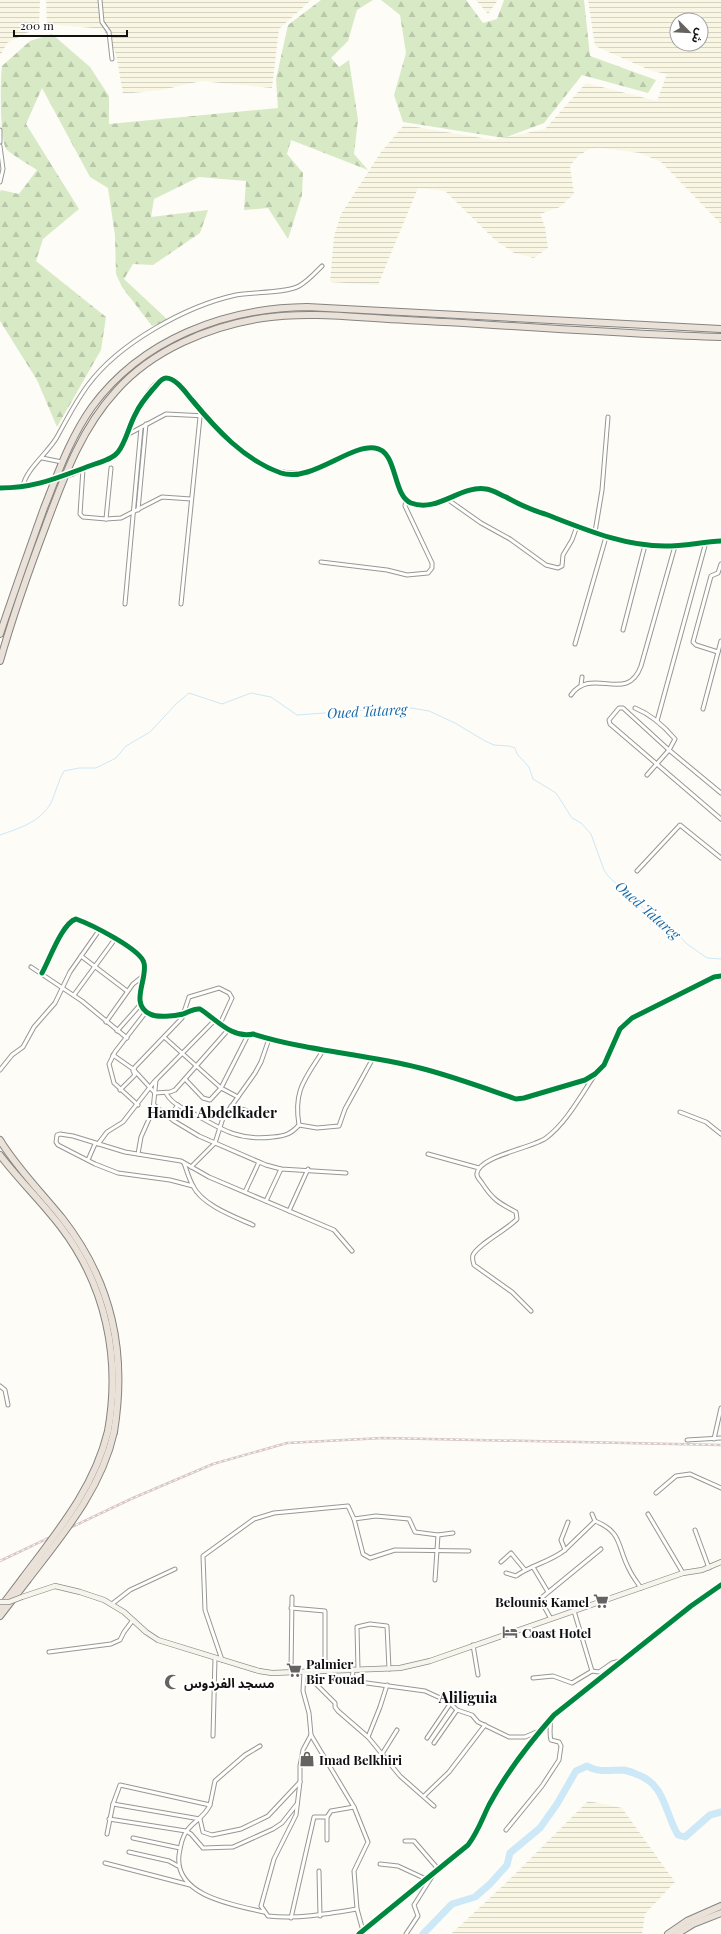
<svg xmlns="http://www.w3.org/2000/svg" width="721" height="1934" viewBox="0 0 721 1934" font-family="'Playfair Display','Noto Sans Arabic',serif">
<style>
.farmland{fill:url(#farmland-rules);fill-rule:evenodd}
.forest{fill:url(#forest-firs)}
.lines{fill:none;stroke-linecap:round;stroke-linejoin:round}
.stream{stroke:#cde8f7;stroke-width:1}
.river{stroke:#cde8f7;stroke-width:7}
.street-casing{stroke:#979795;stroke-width:5}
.secondary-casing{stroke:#8e8d8b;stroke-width:6}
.highway-casing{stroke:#858482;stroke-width:8}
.street{stroke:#fffffe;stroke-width:3}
.secondary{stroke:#f6f4eb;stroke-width:4.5}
.highway{stroke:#eae1d8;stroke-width:6}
.rail-casing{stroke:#d9c6c7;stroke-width:2.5}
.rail{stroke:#fff;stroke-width:1;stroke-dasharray:3;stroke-linecap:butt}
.street-bridge-casing{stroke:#979795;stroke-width:5;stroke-linecap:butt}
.secondary-bridge-casing{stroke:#8e8d8b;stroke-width:6;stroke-linecap:butt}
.highway-bridge-casing{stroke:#858482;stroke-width:8;stroke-linecap:butt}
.street-bridge{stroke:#fffffe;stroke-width:3}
.secondary-bridge{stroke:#f6f4eb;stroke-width:4.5}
.highway-bridge{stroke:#eae1d8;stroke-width:6}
.cycleway-casing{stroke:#fff;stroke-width:8}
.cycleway{stroke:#00873e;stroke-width:5}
.labels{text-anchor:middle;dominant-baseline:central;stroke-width:4;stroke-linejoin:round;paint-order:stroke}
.poi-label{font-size:13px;font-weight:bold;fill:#111;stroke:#fff;text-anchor:start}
.water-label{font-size:14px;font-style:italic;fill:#1768a6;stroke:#fff}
.quarter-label{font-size:15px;font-weight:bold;fill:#111;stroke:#fff}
</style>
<defs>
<pattern id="farmland-rules" width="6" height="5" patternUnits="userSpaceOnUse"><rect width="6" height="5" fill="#f9f7e4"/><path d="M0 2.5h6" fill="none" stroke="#d4d3c3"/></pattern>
<pattern id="forest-firs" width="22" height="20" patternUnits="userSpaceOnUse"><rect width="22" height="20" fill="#d8eac5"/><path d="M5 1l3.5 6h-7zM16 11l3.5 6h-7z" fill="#b8c8a8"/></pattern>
</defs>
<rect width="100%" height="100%" fill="#fdfcf7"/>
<!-- farmland -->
<g class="farmland">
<path d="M0,0H40L39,27L7,43L0,56Z"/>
<path d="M46,0H311L279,29L272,88L201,81L162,90L123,94L116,54L103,29L47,24Z"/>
<path d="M476,0H498L488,14Z"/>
<path d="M588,0H721V224L661,162L640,153L600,148L590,149L578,156L570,166L574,194L560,207L540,214L545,227L548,248L534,258L514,253L495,240L445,191L418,188L378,285L330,282L334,236L341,214L381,152L404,125L494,140L545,129L586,83L657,101L667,74L652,71L595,46ZM677,20H701V44H677Z"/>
<path d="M588,1801L622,1808L675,1882L645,1914L642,1934H451L508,1881Z"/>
</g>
<!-- forest -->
<g class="forest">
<path d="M321,0H373L357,10L348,41L331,58L339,67L349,60L358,120L354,154L368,170L291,140L287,154L303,173L302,195L288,239L268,208L244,210L246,181L199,177L154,199L151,217L208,210L200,233L153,265L133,264L124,279L168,320L152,326L122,287L116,274L115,236L108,188L90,177L42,88L26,124L79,209L43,239L36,261L106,317L101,350L57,427L37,380L0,321V192L1,190L19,194L37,170C27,163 15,157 6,149C0,138 0,82 2,66L30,41L52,34L90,67L109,96V124L278,108L276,79L288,25Z"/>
<path d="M381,0H466L483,23L497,19L504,0H584L590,56L656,80L648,93L582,75L544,123L504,138L403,122L394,95L406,53L400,15Z"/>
</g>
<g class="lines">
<!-- stream -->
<path class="stream" d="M0,835C20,828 40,822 51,803C56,792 58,781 64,771L79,768H96L116,758L126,746L150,732L176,704L189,693L222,704L251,693L271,697L297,715L405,707L429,711L455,723L485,741L494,745L509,746L515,748L517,754L529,767L533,779L556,793L572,818L581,823L591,834L604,870L609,877L652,916L676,932L687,944L707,958L721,959"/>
<!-- river -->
<path class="river" d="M423,1934L452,1904L475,1897L490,1884L507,1865L510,1853L540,1828L557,1804L576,1771L587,1766C599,1773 610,1770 624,1770C628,1771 632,1772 636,1774C666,1784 664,1812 678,1835L685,1837L710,1815L721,1812"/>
<!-- street casing -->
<g class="street-casing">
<g id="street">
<path d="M100,0L102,22L109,32L112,59"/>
<path d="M0,142V130"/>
<path d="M0,146L3,169L0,182"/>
<path d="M125,436L166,414L206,416"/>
<path d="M42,458L62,462"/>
<path d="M83,469L80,514L83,517L106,519L121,518L162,497L191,499"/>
<path d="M73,474L112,457L118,453C126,439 148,376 167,378C179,379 198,408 206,416C218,429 230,441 243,452C250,459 260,463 268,467C298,481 321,468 348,455C357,451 367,446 377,448C397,453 393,495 410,502C437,514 459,486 485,489C492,490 498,494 505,497C518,504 532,510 546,515C585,529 624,546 666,546C684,546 703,542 721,541"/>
<path d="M23,486C26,469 48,453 57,437C67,419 76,401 88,385C119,343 186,306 236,295C252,292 287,293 299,286C308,281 315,273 322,266"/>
<path d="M0,488L41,484"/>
<path d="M447,499L481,523L510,539L546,565L558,568L562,566L563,555L572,540L577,526"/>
<path d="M138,510L146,424"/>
<path d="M106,519L111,468"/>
<path d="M595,532L602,490L608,417"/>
<path d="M321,562L387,570L407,575L428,573L432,568V563L405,506L406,500"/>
<path d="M125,604L141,428"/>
<path d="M181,604L200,417"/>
<path d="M623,630L645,545"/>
<path d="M575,644L606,537"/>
<path d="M718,652L696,645L693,642L711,576L718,573L721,564"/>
<path d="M581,685L582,677"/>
<path d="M571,695C592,665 627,705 641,666L675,546"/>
<path d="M635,708C652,715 664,726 675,739L669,750L647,775"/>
<path d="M703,709L721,641"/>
<path d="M657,721L706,542"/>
<path d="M721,793L669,750L623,708H619L609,720L610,724L721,819"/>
<path d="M637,871L680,825L721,858"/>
<path d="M81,956L127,991"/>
<path d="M31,967L82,1001L127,1038"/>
<path d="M42,973C49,961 62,923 76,919C90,924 141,949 144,963C148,979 129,1004 150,1014C157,1018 175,1016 183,1014C189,1012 194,1008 200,1009C216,1019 232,1039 253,1034C307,1051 365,1054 420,1068C452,1076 484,1088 516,1099L524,1098L585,1080L595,1074L604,1065L620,1029L632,1018L714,977L721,976"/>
<path d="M74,995L115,939"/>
<path d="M106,1022L133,984L142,977"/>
<path d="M117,1031L140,1005"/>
<path d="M164,1037L221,1088L238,1097"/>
<path d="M113,1055L133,1069L155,1093L170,1092L175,1090L228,1030"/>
<path d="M0,1070L12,1055L23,1047L34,1027L55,1003L70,972L100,929"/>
<path d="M185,1079L203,1098L210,1100L221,1088L248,1035"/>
<path d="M120,1090L135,1075L133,1071L135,1067L182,1018L189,997L219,988L229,993L232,998L220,1024"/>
<path d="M166,1093C172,1105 186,1109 198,1116C224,1131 241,1141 273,1137C285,1136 291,1134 299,1125L317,1128L339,1126L345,1109L372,1060"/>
<path d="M138,1105L114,1083L109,1064L115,1052L146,1012"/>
<path d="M154,1105L174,1121L199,1136L266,1165L281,1169L346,1173"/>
<path d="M231,1106L258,1114"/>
<path d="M680,1112L706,1122L721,1134"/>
<path d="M169,1117L178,1105"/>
<path d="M299,1125C293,1089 306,1078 324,1049"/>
<path d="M98,1144L107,1132L123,1122L154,1082L215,1020"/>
<path d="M138,1154L141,1137L153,1110L156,1080"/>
<path d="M428,1154L479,1168"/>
<path d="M88,1160L95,1144"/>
<path d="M184,1163C187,1171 189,1179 193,1186C202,1205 235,1217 253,1225"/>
<path d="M191,1167L215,1143L223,1118L255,1073L261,1062L269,1039"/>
<path d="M193,1186L170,1180L118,1173L95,1164L58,1145L56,1142L57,1135L60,1134L73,1136L125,1152L181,1161L209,1177L334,1230L352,1251"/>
<path d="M245,1192L259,1162"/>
<path d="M266,1201L281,1169"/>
<path d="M289,1211L308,1169"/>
<path d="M531,1311L512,1292L474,1265C473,1262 472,1258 473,1255C477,1245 508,1229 517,1219L516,1212C499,1203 493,1200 482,1183C480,1180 476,1177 477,1173C480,1156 532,1148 546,1138C566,1123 580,1097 594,1076"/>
<path d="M0,1386L5,1390L8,1405"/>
<path d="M714,1439L721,1408"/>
<path d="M687,1440L721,1438"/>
<path d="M656,1493L676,1476L690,1474L721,1488"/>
<path d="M648,1514L683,1573"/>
<path d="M354,1519L376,1516L409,1519L415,1532L438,1535L453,1533"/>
<path d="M595,1521C623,1532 617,1547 629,1569C632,1576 637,1582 641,1588"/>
<path d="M695,1530L709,1568"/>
<path d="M565,1550L595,1521L592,1514"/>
<path d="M501,1562L511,1553L525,1570"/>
<path d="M533,1567L548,1592"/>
<path d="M506,1573L516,1576C531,1565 550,1562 565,1550L561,1540L568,1522"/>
<path d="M435,1580L438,1535"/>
<path d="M112,1604L130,1590L175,1569"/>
<path d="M291,1608L325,1611V1671"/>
<path d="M574,1611L592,1671L599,1672L612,1663L620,1661"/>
<path d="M551,1619L540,1599L601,1549"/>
<path d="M473,1645L478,1675"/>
<path d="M49,1652L111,1644L120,1640L124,1632L133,1620"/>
<path d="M222,1660L205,1610L203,1556L254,1519L274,1513L348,1506L354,1519L363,1554L370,1558L395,1550L469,1551"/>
<path d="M358,1670L357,1627L370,1624L387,1626L389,1669"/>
<path d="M353,1671L352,1681L425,1691L449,1702L457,1710L472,1715L478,1722L509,1737H525L539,1731"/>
<path d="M291,1672L292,1597"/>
<path d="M304,1672L303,1691L309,1713L311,1735L303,1750L300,1766V1782L296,1815L274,1859L261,1906L268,1916C299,1919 327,1914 357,1909L363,1931"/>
<path d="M304,1672L335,1703V1707L338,1711L368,1737L400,1776L434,1806"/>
<path d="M533,1678L553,1676L572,1683L592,1671"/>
<path d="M311,1735L354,1807L368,1842L354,1871L357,1909"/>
<path d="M213,1736L215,1658"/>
<path d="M368,1737L380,1707L387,1685"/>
<path d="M427,1738L450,1704"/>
<path d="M434,1743L457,1710"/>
<path d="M382,1754L397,1730"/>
<path d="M424,1796L449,1772L485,1725"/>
<path d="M113,1804L200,1819L203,1832L212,1835L241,1829L268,1816L300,1782"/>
<path d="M210,1805L215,1781L245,1755L260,1746"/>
<path d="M109,1819L186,1831L191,1834L203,1848L233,1847L273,1829L282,1823L297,1804"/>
<path d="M506,1830L542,1786L559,1760L561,1746L559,1742L551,1740C549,1734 551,1727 550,1720"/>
<path d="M107,1834L113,1804L120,1785L210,1805C204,1818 193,1821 186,1832C182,1838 180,1848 179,1855C174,1896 234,1905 264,1912"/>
<path d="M133,1838L180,1848"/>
<path d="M327,1840V1817"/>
<path d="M405,1841H414L439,1870"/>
<path d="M129,1852L169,1861L178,1866"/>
<path d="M105,1863L190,1885"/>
<path d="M380,1864L398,1866L426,1879"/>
<path d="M319,1871L320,1916"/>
<path d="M291,1918L314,1817H327L331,1811L354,1807"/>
<path d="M406,1934L418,1916L414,1905L433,1875"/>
</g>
</g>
<!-- secondary casing -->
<g class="secondary-casing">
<g id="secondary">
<path d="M22,1597L55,1586L80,1592L104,1600L124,1612L146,1632L158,1640L259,1671L272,1673L400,1668L430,1661L683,1573L702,1570L721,1562"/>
<path d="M359,1934L468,1845C478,1832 482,1819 489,1805C505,1775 532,1740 554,1715L691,1606L721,1585"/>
</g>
</g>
<!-- highway casing -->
<g class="highway-casing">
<g id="highway">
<path d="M0,634C14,592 29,550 44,508C58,473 70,438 92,407C142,339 225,308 307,307L721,329"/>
<path d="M0,661C13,615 29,570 46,525C64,477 81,429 116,391C152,350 210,326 263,318C310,311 360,318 406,320C511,325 616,334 721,337"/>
<path d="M0,1140C17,1168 41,1192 62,1218C112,1282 127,1352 114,1432"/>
<path d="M0,1155C19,1180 42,1202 61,1227C106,1286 121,1358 108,1431"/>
<path d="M0,1608L22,1579"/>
<path d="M0,1616L27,1581"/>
<path d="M668,1934L687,1921L721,1906"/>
<path d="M677,1934L693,1924L721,1913"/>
</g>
</g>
<!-- street -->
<use href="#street" class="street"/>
<!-- secondary -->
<use href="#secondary" class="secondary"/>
<!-- highway -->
<use href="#highway" class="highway"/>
<!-- rail casing -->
<g class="rail-casing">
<path id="rail" d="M0,1561L133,1498L213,1464L287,1443L383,1438L721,1445"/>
</g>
<!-- rail -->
<use href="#rail" class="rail"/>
<!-- street-bridge casing -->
<g class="street-bridge-casing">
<path id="street-bridge" d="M41,484L73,474"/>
</g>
<!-- secondary-bridge casing -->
<g class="secondary-bridge-casing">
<path id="secondary-bridge" d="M0,1602H9L22,1597"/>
</g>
<!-- highway-bridge casing -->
<g class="highway-bridge-casing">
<g id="highway-bridge">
<path d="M22,1579C57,1532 94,1489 108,1431"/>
<path d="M27,1581C63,1534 101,1490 114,1432"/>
</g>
</g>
<!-- street-bridge -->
<use href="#street-bridge" class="street-bridge"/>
<!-- secondary-bridge -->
<use href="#secondary-bridge" class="secondary-bridge"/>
<!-- highway-bridge -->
<use href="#highway-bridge" class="highway-bridge"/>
<!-- cycleway casing -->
<g class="cycleway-casing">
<g id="cycleway">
<path d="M0,488C38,488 61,476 95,464C103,461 113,459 118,452C126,442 129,425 136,413C140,404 147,396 153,389C157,385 161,378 166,378C176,378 186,393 192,400C216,429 244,460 281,473C311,483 350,444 375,448C398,451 392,495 411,503C438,513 460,485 486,489C493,490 499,494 506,497C518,504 532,510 545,514C584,529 623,546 665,546C684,546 702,542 721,541"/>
<path d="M42,973C49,961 62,923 76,919C90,924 141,949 144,963C148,979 129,1004 150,1014C157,1018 175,1016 183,1014C189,1012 194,1008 200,1009C216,1019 232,1039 253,1034C307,1051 365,1054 420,1068C452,1076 484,1088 516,1099L524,1098L585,1080L595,1074L604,1065L620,1029L632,1018L714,977L721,976"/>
<path d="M359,1934L468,1845C478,1832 482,1819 489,1805C505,1775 532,1740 554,1715L691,1606L721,1585"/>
</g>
</g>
<!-- cycleway -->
<use href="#cycleway" class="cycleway"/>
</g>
<!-- icons -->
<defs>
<g id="supermarket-bare" transform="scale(1.2)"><path d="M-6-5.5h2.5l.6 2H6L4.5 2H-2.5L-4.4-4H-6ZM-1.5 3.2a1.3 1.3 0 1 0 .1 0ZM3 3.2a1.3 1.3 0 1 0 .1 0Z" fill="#646362" stroke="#fff" stroke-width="2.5" paint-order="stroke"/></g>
<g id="hotel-bare" transform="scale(1.2)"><path d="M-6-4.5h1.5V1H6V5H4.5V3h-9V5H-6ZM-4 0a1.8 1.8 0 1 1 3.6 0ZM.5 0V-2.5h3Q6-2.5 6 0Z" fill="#646362" stroke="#fff" stroke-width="2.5" paint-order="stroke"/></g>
<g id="mosque-bare" transform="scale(1.2)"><path d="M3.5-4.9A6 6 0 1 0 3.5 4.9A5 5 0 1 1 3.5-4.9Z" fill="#646362" stroke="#fff" stroke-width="2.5" paint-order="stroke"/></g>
<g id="shop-bare" transform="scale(1.2)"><path d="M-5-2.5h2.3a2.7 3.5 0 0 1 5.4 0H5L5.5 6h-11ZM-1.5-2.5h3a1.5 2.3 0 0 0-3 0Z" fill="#646362" stroke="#fff" stroke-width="2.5" paint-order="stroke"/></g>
</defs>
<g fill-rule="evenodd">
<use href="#supermarket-bare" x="601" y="1601"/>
<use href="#hotel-bare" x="510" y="1632"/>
<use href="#supermarket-bare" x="294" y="1670"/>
<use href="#mosque-bare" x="172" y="1682"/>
<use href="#shop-bare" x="307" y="1759"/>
</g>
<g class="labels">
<!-- poi labels -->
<g class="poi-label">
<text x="589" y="1601" text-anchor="end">Belounis Kamel</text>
<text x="522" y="1632">Coast Hotel</text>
<text x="306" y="1663">Palmier<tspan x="306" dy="15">Bir Fouad</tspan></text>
<text x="184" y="1682">مسجد الفردوس</text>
<text x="319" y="1759">Imad Belkhiri</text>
</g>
<!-- water labels -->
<g class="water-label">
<text transform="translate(367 711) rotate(-3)">Oued Tatareg</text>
<text transform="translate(648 910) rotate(41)">Oued Tatareg</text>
</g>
<!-- quarter labels -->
<g class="quarter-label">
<text x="212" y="1112">Hamdi Abdelkader</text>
<text x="468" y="1697">Aliliguia</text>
</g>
</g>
<!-- north arrow -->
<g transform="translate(689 32) rotate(114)"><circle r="19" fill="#ffffff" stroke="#a0a0a0"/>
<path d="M0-3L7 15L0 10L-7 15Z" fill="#646362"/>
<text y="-6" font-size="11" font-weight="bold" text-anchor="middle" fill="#111111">ش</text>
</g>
<!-- scale -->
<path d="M14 30v6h113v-6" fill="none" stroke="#111111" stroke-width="2"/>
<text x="20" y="30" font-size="12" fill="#111111" stroke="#ffffff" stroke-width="3" paint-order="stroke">200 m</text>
</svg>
